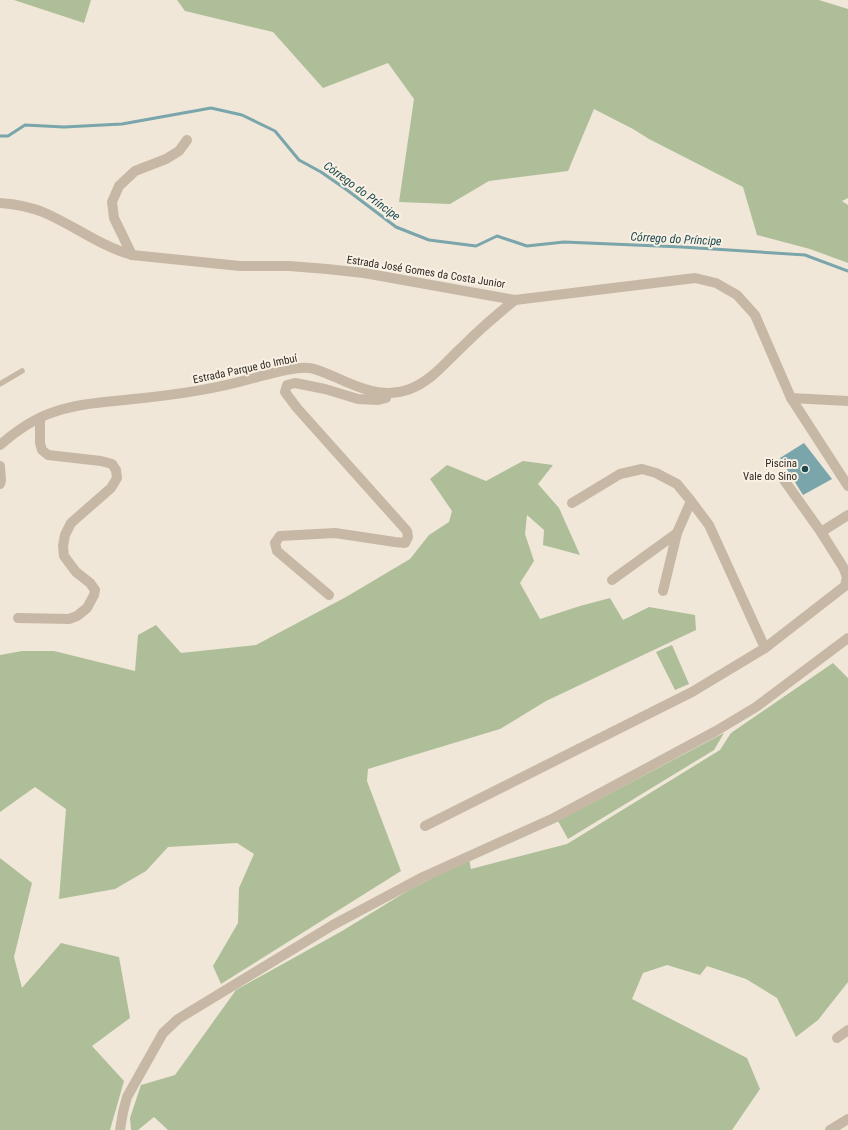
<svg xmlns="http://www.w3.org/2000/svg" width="848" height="1130" viewBox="0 0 848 1130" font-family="'Roboto Condensed',sans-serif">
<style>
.green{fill:#aebe99}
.water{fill:#79a5ab}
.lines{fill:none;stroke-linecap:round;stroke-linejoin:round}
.stream{stroke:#79a5ab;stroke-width:3}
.service{stroke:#c7b8a5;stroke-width:5.5}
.minor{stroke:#c7b8a5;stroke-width:10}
.tertiary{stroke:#c7b8a5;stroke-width:10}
.poi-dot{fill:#1e4a52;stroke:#f8f1e4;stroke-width:1.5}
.labels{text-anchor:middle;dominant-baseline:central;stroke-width:4;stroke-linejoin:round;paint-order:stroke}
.street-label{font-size:11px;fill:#332b26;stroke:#f8f1e4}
.poi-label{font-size:11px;fill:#332b26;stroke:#f8f1e4;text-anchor:end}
.water-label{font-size:12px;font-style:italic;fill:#1e4a52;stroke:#f8f1e4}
</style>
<rect width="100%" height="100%" fill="#f0e7d8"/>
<!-- green -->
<g class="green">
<path d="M14,0H91L84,23Z"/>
<path d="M177,0H819L848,9V198L842,201L848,205V263L810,249L757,235L743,187L649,139L633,129L594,109L568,171L489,181L450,204L399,202L414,99L388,63L323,88L273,32L185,11Z"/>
<path d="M523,461L553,465L538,484L559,508L580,555L543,545L544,530L527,515L525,534L534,561L520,583L540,619L580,606L610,598L623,620L649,607L695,615L696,630L546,701L500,729L368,769L367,781L401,871L221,984L213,966L238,923L239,888L254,854L237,843L168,847L146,871L115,889L59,899L66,809L35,787L0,812V655L22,651H54L135,671L138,635L156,625L181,653L256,645L346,597L410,559L429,535L449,522L452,511L430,479L447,465L486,481Z"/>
<path d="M672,645L689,684L675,690L656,652Z"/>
<path d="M833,663L848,678V982L818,1020L796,1037L777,998L746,979L707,966L700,975L667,965L643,973L632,999L747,1058L760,1089L732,1130H168L154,1117L138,1130H131L130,1118L141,1085L175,1075L236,990L342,931L409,890L469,859L471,869L567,844L720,750L731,733Z"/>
<path d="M724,733L714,750L568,839L558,821Z"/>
<path d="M0,858L32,883L14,957L22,988L61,943L119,957L130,1018L92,1046L124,1081L110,1130H0Z"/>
</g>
<!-- water -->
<path class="water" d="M804,443L832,479L803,495L780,458Z"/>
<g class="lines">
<!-- stream -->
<path class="stream" d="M0,136H8L25,125L64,127L122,124L211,108L242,115L275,131L299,160L321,172L347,190L396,227L429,240L476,246L497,236L527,246L564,242L682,247L805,255L848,271"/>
<!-- service -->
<path class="service" d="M0,384L22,371"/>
<!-- minor -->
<g class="minor">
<path d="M132,255L114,218L112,202L119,186L135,171L166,159L179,151L187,140"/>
<path d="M791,398L848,401"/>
<path d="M0,445C15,432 35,418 54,412C79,403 108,402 134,399C174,395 212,390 250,379C266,375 294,366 309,368C318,369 327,374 335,377C359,388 383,399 410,389C431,381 445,363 461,348C478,331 496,315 515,300"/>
<path d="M0,466L1,481L0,484"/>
<path d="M572,503L620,474L642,469L656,473L677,484L691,501L709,525L765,648"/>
<path d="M821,532L848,515"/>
<path d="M612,580L677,533L691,501"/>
<path d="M663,591L677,533"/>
<path d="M329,595L277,551L275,543L280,536L335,533L395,542L405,543L408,537L407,531L297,408L285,392L287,385L295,383L325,389L358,399L378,400L386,398"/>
<path d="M18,618L69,619L77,616L87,608L94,595L95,590L90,583L76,572L64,556L63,546L65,535L71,523L111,488L117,478L116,470L112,464L101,461L48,455L42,450L40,443V418"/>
<path d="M425,826L692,692L765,648L845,586L847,577L843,567L821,532L784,480"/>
<path d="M837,1038L848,1030"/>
<path d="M120,1130L123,1112L127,1097L163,1033L178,1019L333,925L423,877L554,818L716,731L756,707L848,638"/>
<path d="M830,1130L848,1119"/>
</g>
<!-- tertiary -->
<path class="tertiary" d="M0,203C15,204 31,207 45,213C75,226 100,246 132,255L240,266H289L327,269L364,273L515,300L695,278L716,283L737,295L755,315L791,398L848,486"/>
</g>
<!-- markers -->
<circle class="poi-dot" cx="805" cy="469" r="4"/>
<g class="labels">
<!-- street labels -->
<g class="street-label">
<text transform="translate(426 272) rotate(9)">Estrada José Gomes da Costa Junior</text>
<text transform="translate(245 369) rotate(-12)">Estrada Parque do Imbuí</text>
</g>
<!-- poi labels -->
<g class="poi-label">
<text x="797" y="463">Piscina<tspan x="797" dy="13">Vale do Sino</tspan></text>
</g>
<!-- water labels -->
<g class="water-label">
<text transform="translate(362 191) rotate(36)">Córrego do Príncipe</text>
<text transform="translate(676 239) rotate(3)">Córrego do Príncipe</text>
</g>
</g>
</svg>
